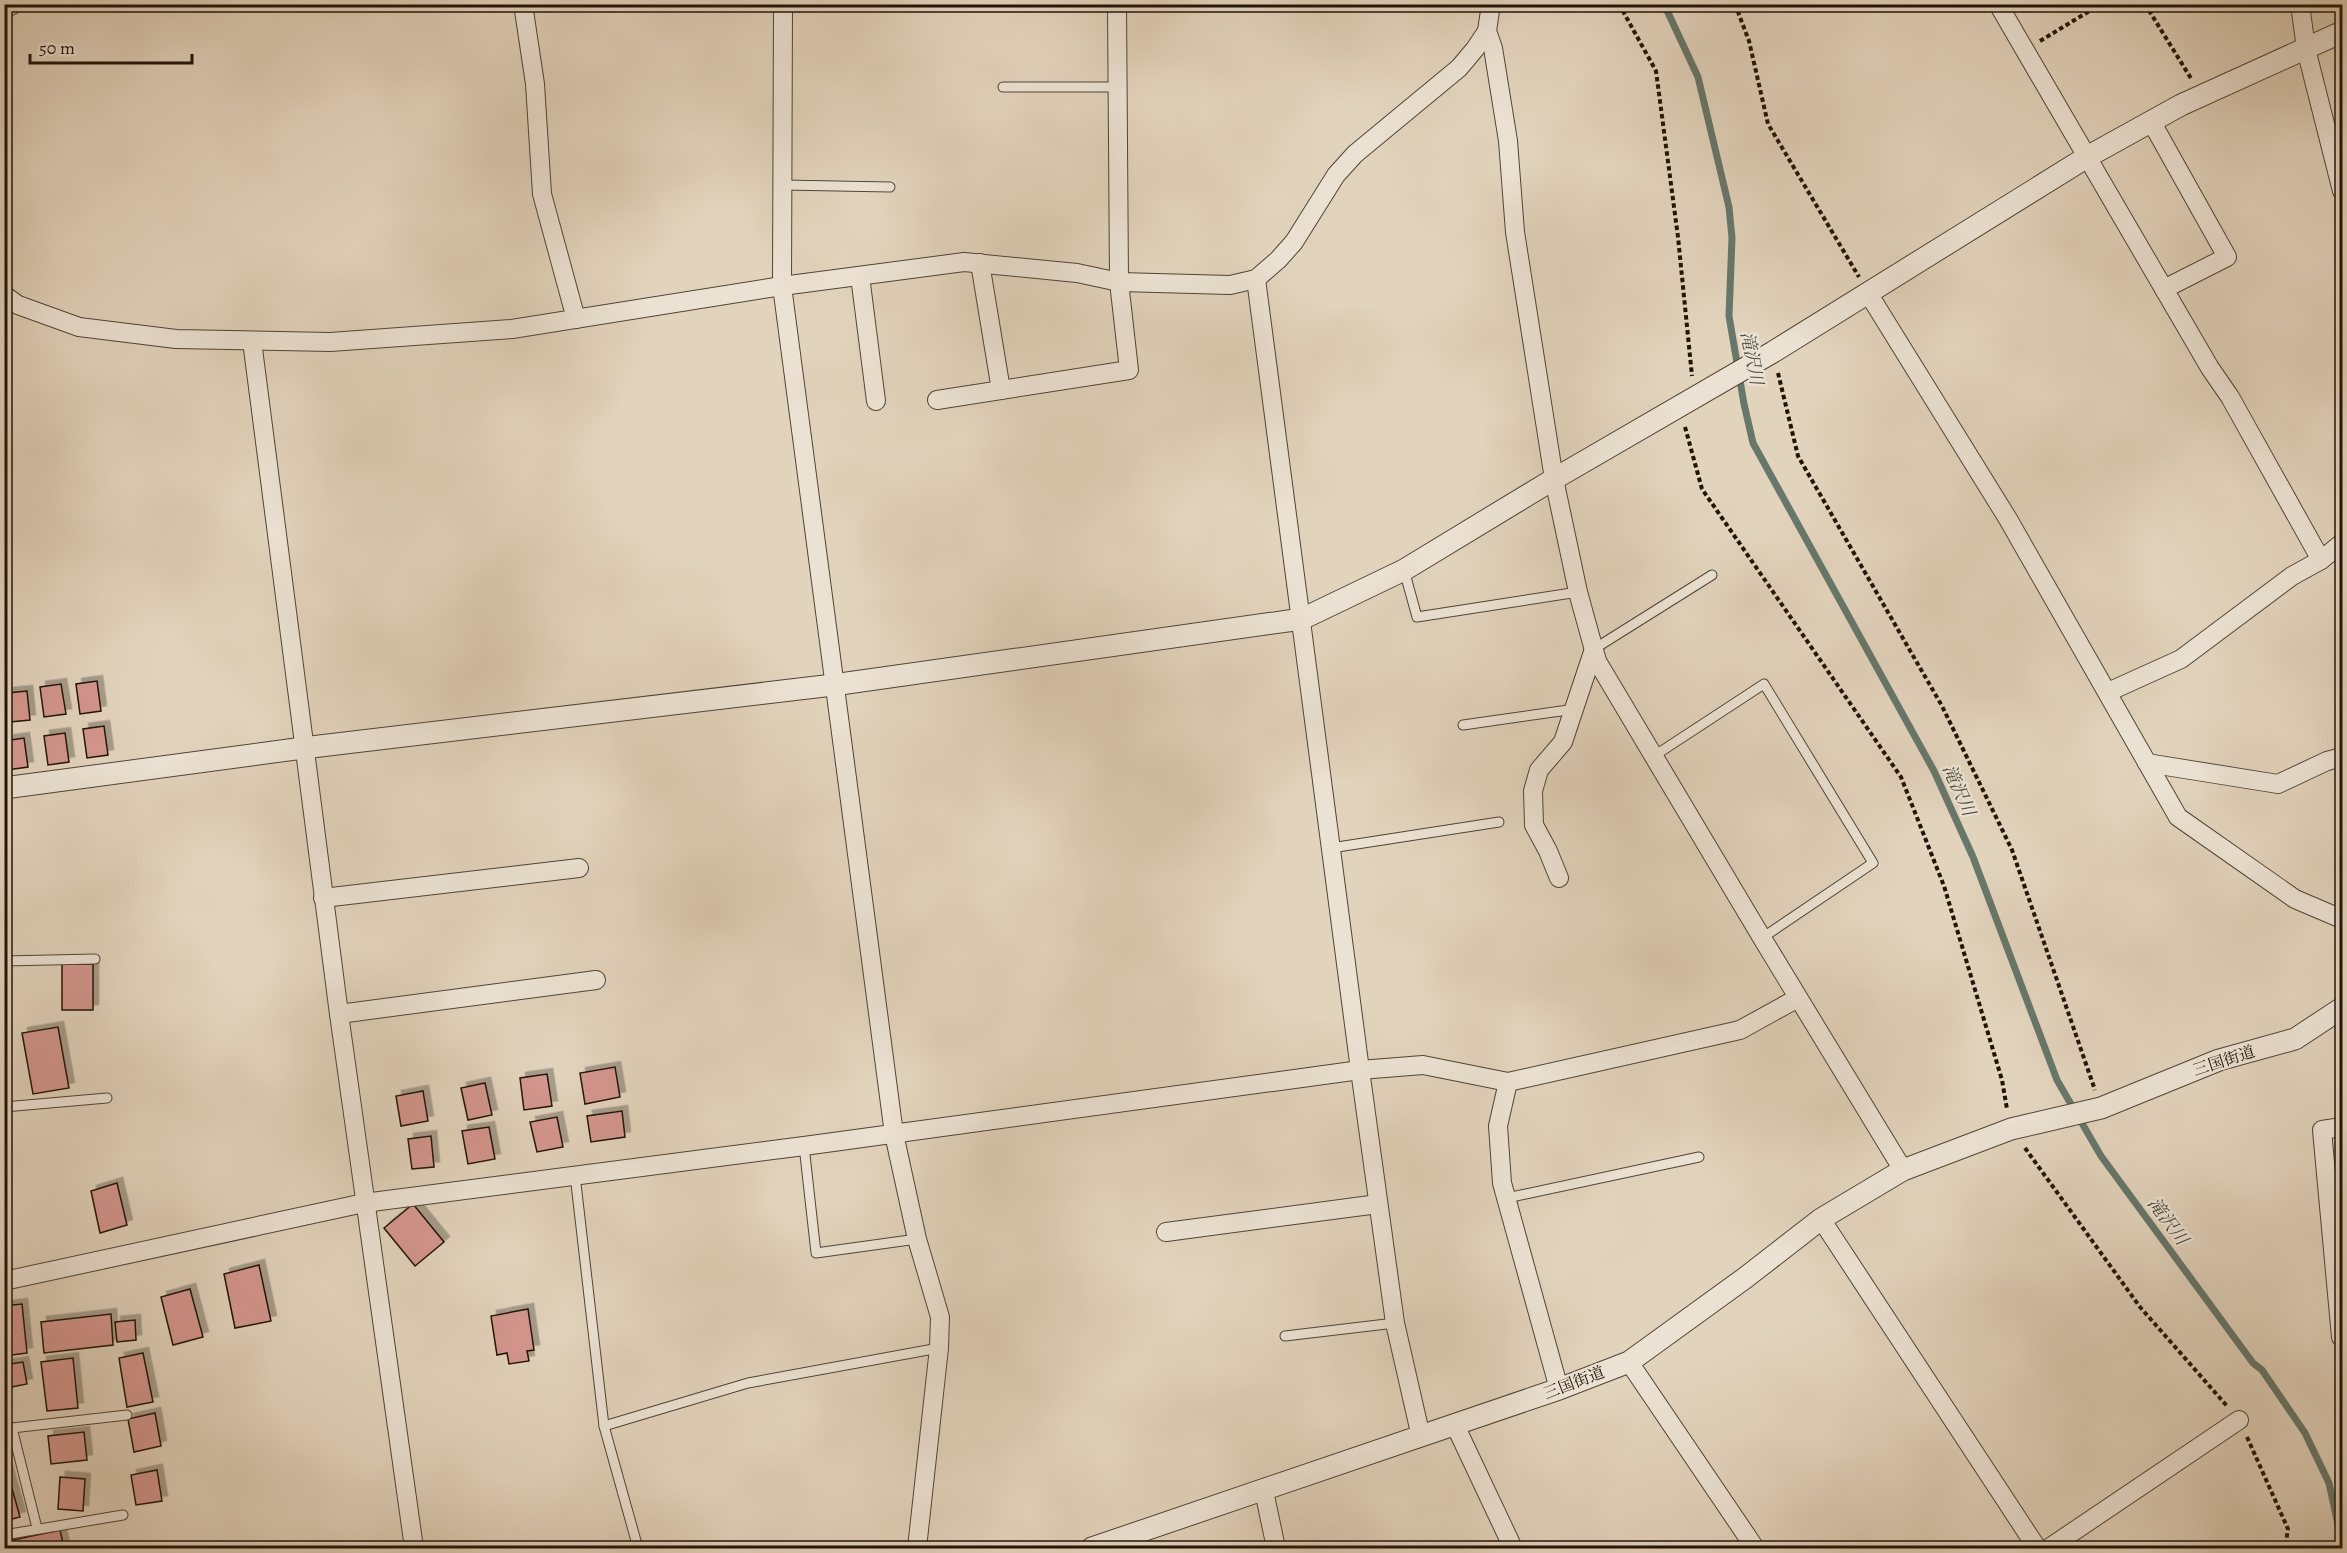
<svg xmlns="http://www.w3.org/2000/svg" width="2347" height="1553" viewBox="0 0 2347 1553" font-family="Alegreya,'Noto Serif JP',serif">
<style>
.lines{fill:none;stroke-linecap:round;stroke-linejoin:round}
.stream{stroke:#67776a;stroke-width:7}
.building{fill:#d4968e;stroke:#201408;stroke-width:1.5;filter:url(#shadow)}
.service-casing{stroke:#504435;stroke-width:11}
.minor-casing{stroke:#504435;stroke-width:20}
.tertiary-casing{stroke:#504435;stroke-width:23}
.path{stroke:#201408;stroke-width:4;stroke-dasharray:4.5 3;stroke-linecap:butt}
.service{stroke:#ece2d3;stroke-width:9}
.minor{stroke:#ece2d3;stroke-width:18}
.tertiary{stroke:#ece2d3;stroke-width:21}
.labels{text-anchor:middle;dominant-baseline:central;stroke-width:4.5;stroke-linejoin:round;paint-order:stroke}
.street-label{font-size:16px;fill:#201408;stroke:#ece2d3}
.water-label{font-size:18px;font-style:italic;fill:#494e41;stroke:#ece2d3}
</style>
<defs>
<filter id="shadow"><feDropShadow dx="5.5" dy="-5.5" stdDeviation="0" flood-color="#0004"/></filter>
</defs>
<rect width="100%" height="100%" fill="#e2d3bc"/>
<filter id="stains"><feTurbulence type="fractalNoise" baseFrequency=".00333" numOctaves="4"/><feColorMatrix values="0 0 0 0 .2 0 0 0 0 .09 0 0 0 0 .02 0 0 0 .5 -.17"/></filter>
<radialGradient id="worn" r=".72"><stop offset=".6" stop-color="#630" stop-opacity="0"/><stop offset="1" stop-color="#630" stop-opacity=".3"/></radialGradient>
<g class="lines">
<!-- stream -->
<path class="stream" d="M1664,4L1698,77L1729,207L1732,238L1729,316L1744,404L1753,443L1934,771L1973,857L2057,1080L2101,1156L2253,1363L2262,1370L2305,1433L2329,1483L2342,1543"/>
</g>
<!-- building -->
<g class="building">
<path d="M97,681L101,711L80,714L76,684Z"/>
<path d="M61,684L66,714L44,717L40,687Z"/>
<path d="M27,691L30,720L10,722L7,693Z"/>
<path d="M104,726L108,755L87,758L83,729Z"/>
<path d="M65,733L69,762L48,765L44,736Z"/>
<path d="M24,738L28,767L7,770L4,741Z"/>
<rect x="62" y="964" width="31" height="46"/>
<path d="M58,1027L69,1088L33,1094L22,1033Z"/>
<path d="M615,1067L620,1097L585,1104L580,1073Z"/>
<path d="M547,1074L552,1106L524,1110L520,1078Z"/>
<path d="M485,1083L492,1115L468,1120L461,1088Z"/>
<path d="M423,1091L428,1121L401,1126L396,1096Z"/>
<path d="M622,1111L625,1137L591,1142L587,1116Z"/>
<path d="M557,1117L563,1147L537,1152L530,1122Z"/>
<path d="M489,1127L495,1159L468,1164L462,1131Z"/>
<path d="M431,1136L434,1167L412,1169L408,1139Z"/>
<path d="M117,1183L127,1225L100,1233L91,1191Z"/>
<path d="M413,1204L444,1242L415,1266L384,1228Z"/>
<path d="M259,1265L271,1321L235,1328L224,1274Z"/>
<path d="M190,1289L203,1337L173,1345L161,1297Z"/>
<path d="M22,1304L27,1353L4,1356V1306Z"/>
<path d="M528,1309L534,1350L527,1351L529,1361L509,1364L507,1353L497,1355L491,1316Z"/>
<path d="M111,1314L113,1345L44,1353L41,1322Z"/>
<path d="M135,1320L136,1340L117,1342L115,1322Z"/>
<path d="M143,1353L153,1402L127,1407L119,1358Z"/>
<path d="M73,1358L78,1408L47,1411L41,1362Z"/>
<path d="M23,1362L27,1384L6,1388L4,1365Z"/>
<path d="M155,1413L161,1446L134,1452L128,1419Z"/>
<path d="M84,1432L87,1460L51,1464L48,1436Z"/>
<path d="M4,1460L20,1517L4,1521Z"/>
<path d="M157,1470L162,1501L136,1505L131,1475Z"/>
<path d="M60,1477L85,1479L83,1511L58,1509Z"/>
<path d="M60,1530L64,1548H4V1542Z"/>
</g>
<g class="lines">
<!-- service casing -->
<g class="service-casing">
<g id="service">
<path d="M1003,87H1118"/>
<path d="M783,185L890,187"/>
<path d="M1404,570L1417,617L1578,592"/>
<path d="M1594,649L1712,575"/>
<path d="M1463,725L1575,709"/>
<path d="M1654,756L1764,684L1873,863L1762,938"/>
<path d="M1331,848L1499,822"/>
<path d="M4,961L95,959"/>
<path d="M4,1107L107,1098"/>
<path d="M804,1146L816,1253L917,1239"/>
<path d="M575,1175L604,1426L638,1548"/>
<path d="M1507,1198L1699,1157"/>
<path d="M1285,1336L1395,1323"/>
<path d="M604,1426L748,1383L939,1348"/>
<path d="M37,1528L12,1428L127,1415"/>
<path d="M4,1535L123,1515"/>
</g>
</g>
<!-- minor casing -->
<g class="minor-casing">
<g id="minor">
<path d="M523,4L535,84L542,194L576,319"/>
<path d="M783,4L782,286L894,1134L917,1239L940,1317L939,1348L917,1548"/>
<path d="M1998,4L2210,368L2230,397L2321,560"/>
<path d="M2300,4L2306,49L2342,191"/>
<path d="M4,9L14,4"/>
<path d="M1487,31L1493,48L1508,141L1515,232L1554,479L1578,592L1597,661L1762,938L1903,1170"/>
<path d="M2151,121L2227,257L2164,289"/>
<path d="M980,263L1001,390"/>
<path d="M860,276L876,401"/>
<path d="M1256,279L1360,1070L1395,1323L1421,1437"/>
<path d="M1868,293L2008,519L2178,817L2295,899L2342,919"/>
<path d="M4,295L18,305L79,327L176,339L330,342L512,329L782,286L964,262L1077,273L1119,282L1230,285L1256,279L1278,260L1294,242L1336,175L1355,154L1459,68L1475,49L1487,31L1491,4"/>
<path d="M252,341L339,1014L414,1548"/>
<path d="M937,400L1129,370L1119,282L1117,4"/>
<path d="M2108,692L2181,659L2292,576L2321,560L2342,543"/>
<path d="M2147,763L2278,784L2327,761L2342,757"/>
<path d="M1559,878L1548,851L1534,825L1533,791L1539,770L1563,742L1594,649"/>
<path d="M323,898L579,868"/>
<path d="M339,1014L596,980"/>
<path d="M1508,1082L1498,1126L1502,1183L1559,1389"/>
<path d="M2342,1127L2322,1130L2341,1337H2342"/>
<path d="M1821,1219L2037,1548"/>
<path d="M1166,1232L1378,1204"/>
<path d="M4,1281L364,1203L804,1146L1360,1070L1423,1065L1508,1082L1740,1030L1798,998"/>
<path d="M1629,1362L1755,1548"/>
<path d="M1455,1425L1513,1548"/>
<path d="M1264,1491L1276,1548"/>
<path d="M2049,1548L2239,1420"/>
</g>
</g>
<!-- tertiary casing -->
<g class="tertiary-casing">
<g id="tertiary">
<path d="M4,788L303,748L833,685L1302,619L1404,570L1554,479L1773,352L2087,157L2181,105L2342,32"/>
<path d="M1092,1548L1559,1389L1629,1362L1745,1278L1821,1219L1903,1170L2011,1129L2101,1108L2219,1060L2295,1039L2342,1008"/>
</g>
</g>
<!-- path -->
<g class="path">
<path d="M1619,4L1656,71L1678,237L1692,376"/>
<path d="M1735,4L1749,41L1768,124L1859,277"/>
<path d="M2145,4L2192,80"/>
<path d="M2040,41L2101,4"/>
<path d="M1778,373L1798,456L1942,706L2012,850L2095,1090"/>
<path d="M1685,427L1702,489L1901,777L1944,886L2002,1080L2007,1109"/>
<path d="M2025,1148L2140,1307L2227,1406"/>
<path d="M2247,1437L2288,1529L2285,1548"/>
</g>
<!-- service -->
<use href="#service" class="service"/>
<!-- minor -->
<use href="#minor" class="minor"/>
<!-- tertiary -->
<use href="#tertiary" class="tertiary"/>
</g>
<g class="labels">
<!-- street labels -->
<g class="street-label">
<text transform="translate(2224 1061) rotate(-18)">三国街道</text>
<text transform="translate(1574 1383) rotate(-21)">三国街道</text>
</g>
<!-- water labels -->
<g class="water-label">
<text transform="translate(1752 358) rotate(79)">滝沢川</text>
<text transform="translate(1959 790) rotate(66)">滝沢川</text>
<text transform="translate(2168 1221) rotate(53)">滝沢川</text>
</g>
</g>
<!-- margin -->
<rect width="2347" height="1553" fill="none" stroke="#e2d3bc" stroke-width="24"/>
<rect x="6" y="6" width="2335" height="1541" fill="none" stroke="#201408" stroke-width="3"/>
<rect x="12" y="12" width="2323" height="1529" fill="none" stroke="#201408" stroke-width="1.5"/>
<!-- scale -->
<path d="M30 54v9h162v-9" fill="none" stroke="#201408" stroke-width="3"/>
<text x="39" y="54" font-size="18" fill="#201408" stroke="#ece2d3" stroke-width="4.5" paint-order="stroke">50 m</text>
<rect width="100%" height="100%" filter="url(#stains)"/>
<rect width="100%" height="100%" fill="url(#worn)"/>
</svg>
